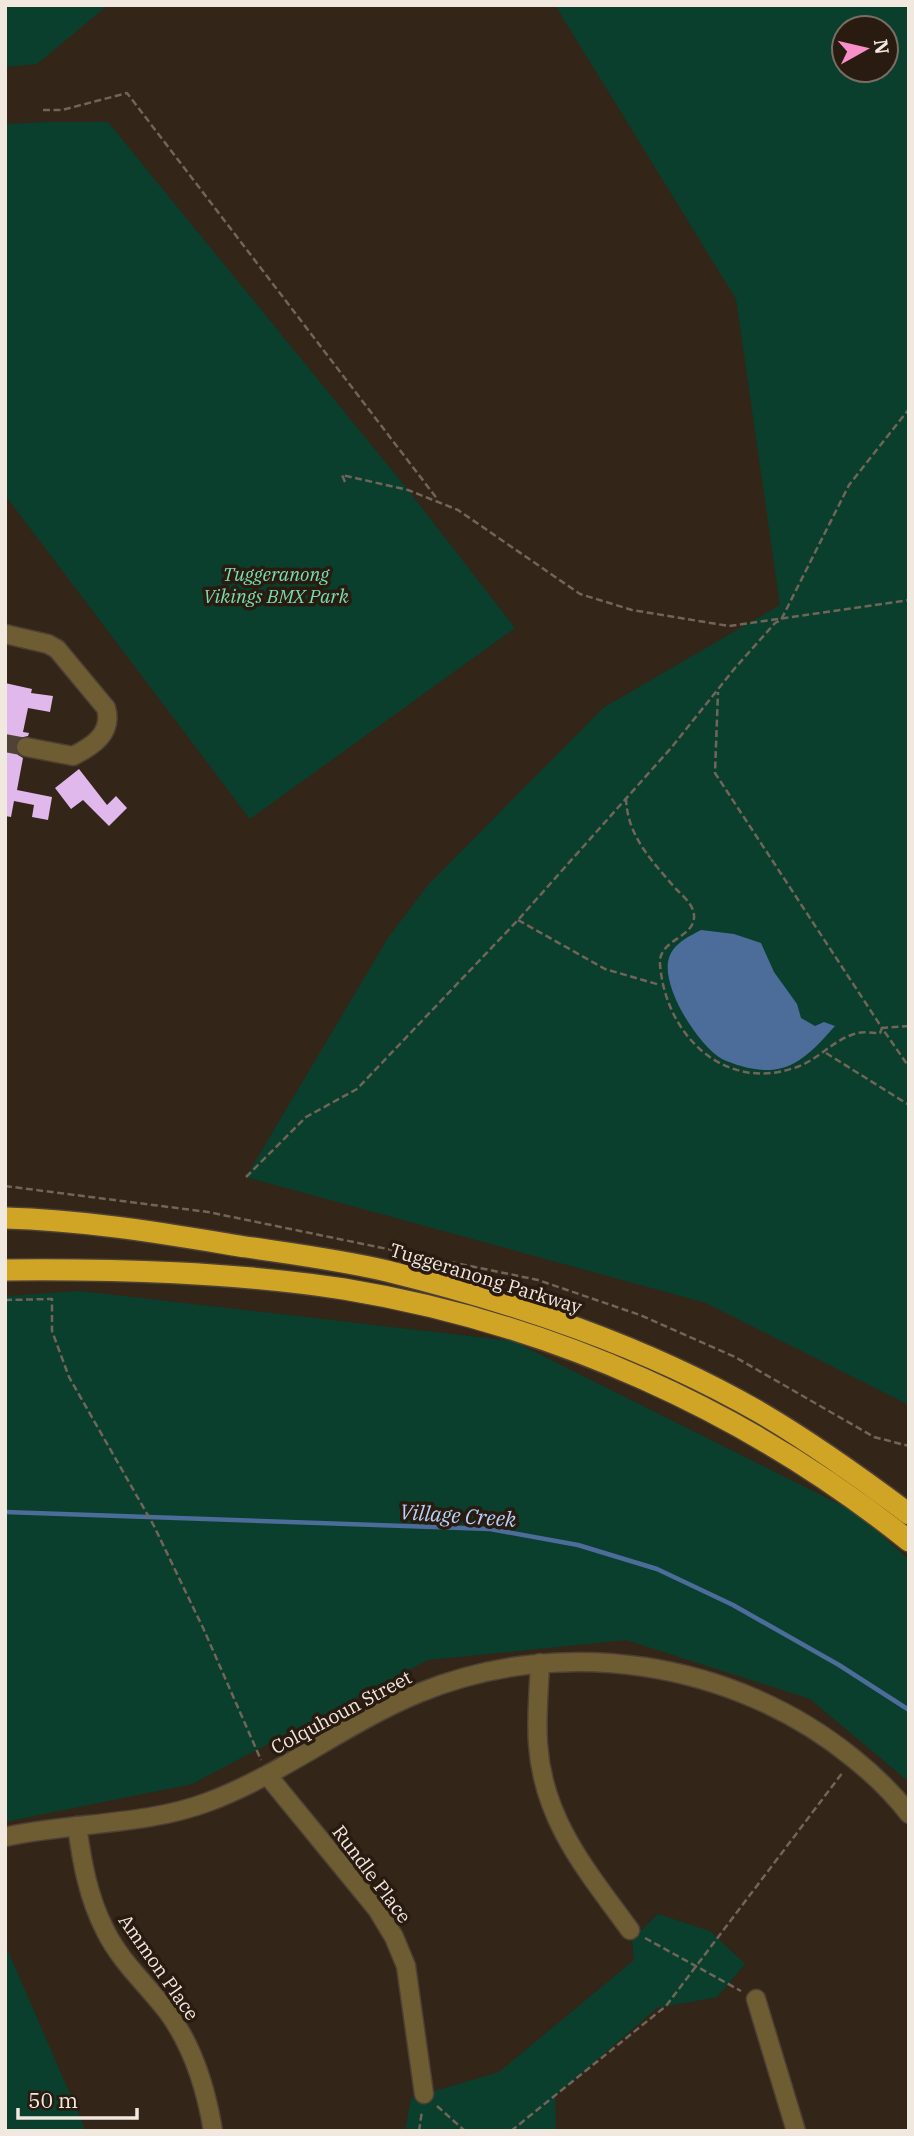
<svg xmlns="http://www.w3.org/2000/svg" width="914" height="2136" viewBox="0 0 914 2136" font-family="'IBM Plex Serif',serif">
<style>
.green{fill:#0a3f2d;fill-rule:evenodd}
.water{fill:#4c6c9a}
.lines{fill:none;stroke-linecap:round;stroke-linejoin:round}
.stream{stroke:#4c6c9a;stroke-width:4.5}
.building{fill:#e0b8eb}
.minor-tunnel{stroke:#504236;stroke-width:18;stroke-dasharray:18 9;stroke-linecap:butt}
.minor-casing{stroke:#4e4034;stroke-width:21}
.highway-casing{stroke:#4e4034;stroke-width:24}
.path{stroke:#716459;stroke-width:2.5;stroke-dasharray:7 3.5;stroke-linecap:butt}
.minor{stroke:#6e5d32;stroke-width:18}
.highway{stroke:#d0a424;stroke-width:21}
.labels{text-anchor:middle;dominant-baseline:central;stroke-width:7;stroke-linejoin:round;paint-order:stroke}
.park-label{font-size:19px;font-style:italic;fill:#79ddb3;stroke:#291b0f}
.street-label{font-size:19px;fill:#f1e8e0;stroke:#291b0f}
.water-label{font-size:21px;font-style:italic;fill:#b5d2fd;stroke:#291b0f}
</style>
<rect width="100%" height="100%" fill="#332518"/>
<!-- green -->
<g class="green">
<path d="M5,5H108L37,64L5,67Z"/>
<path d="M555,5H909V1405L706,1303L246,1177L388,938L428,885L603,708L780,605L736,299ZM844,28H886V70H844Z"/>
<path d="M47,122H108L408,490L515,628L250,819L5,495V124Z"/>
<path d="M80,1291L513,1341L857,1513L909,1560V1782L810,1699L626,1640L428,1660L192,1784L5,1822V1296Z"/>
<path d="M658,1914L710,1931L745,1964L717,1997L657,2008L555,2096L556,2131H405L411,2098L499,2072L634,1960L632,1939Z"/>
<path d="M5,1944L86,2131H5Z"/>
</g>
<!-- water -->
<path class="water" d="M701,930L734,934L761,943L774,972L797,1004L801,1018L815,1026L824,1022L835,1026C818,1045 798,1069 770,1070C755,1071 735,1065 722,1059C698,1045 660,986 669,958C674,943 688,937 701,930Z"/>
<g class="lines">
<!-- stream -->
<path class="stream" d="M5,1512L490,1529L578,1545L657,1569L733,1605L839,1665L909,1710"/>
</g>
<!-- building -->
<g class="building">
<path d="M5,683L32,689L31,693L53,696L50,712L28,708L23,732L29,733L28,736L18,739L15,746L18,755L23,758L17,790L52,797L48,820L32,817L34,805L14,801L11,817L5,816Z"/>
<path d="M79,769L107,805L116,796L127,808L109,826L83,800L71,809L55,788Z"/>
</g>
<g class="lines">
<!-- minor-tunnel -->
<path class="minor-tunnel" d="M5,743L26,747"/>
<!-- minor casing -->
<g class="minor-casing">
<g id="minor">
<path d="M5,634L48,644L57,649L106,708C113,733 93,746 73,756L26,747"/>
<path d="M540,1663C539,1690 536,1717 538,1744C543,1820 587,1871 630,1930"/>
<path d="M268,1776L377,1909L394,1937L406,1966L424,2094"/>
<path d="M77,1826C82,1862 88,1897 105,1930C120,1961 146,1984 167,2011C193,2046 206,2088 213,2131"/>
<path d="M5,1837C72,1822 144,1826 208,1802C283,1774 346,1723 419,1693C562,1634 734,1661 853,1758C873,1774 893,1793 909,1814"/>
<path d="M756,1999L796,2131"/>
</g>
</g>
<!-- highway casing -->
<g class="highway-casing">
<g id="highway">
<path d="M5,1218C86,1220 166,1234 246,1247C293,1254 340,1260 387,1271C516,1303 645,1346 761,1413C812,1443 861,1478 909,1514"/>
<path d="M5,1270C117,1269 233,1272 344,1289C550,1323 746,1410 909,1541"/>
</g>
</g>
<!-- path -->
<g class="path">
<path d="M43,110H62L127,93L438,500"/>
<path d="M345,482L342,475L408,490L458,510L580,594L632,610L729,626L909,600"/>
<path d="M626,798C627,836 652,861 676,889C683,896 693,904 694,915C696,938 658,939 660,964C665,1033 722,1092 794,1068C817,1061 832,1041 854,1034C862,1031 872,1033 880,1033L882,1028L715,773L718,692"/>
<path d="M518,920L605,969L660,985"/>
<path d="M909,1026L882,1028L909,1067"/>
<path d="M826,1053L909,1105"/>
<path d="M246,1177L306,1117L357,1089L518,920L671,748L735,668L775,623L781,620L849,485L909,409"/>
<path d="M5,1186L208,1212L538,1280L640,1315L735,1357L874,1437L909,1446"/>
<path d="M5,1300L52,1299V1331L69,1377L154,1526L204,1630L261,1760"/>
<path d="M645,1938L741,1991"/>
<path d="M437,2106L465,2131"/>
<path d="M419,2131L422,2111"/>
<path d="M511,2131L666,2006L843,1772"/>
</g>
<!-- minor -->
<use href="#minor" class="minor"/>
<!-- highway -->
<use href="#highway" class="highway"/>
</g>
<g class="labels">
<!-- park labels -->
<g class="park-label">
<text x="276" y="574">Tuggeranong<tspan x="276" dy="22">Vikings BMX Park</tspan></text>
</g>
<!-- street labels -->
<g class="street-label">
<text transform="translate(486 1278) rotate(17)">Tuggeranong Parkway</text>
<text transform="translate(341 1712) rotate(-28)">Colquhoun Street</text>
<text transform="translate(372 1874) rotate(53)">Rundle Place</text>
<text transform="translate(159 1967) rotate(55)">Ammon Place</text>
</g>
<!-- water labels -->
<g class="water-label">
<text transform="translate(458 1515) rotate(4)">Village Creek</text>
</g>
</g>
<!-- border -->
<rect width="914" height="2136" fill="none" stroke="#f1e8e0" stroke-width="14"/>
<!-- north arrow -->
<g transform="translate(865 49) rotate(82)"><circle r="33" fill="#291b0f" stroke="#796d63" stroke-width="2"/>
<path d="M0-5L12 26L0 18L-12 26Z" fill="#f98fc9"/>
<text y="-10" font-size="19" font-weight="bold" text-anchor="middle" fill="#f1e8e0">N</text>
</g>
<!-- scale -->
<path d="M18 2108v10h119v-10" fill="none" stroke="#f1e8e0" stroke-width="3.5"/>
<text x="28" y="2108" font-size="21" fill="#f1e8e0" stroke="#291b0f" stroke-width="5" paint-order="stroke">50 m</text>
</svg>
